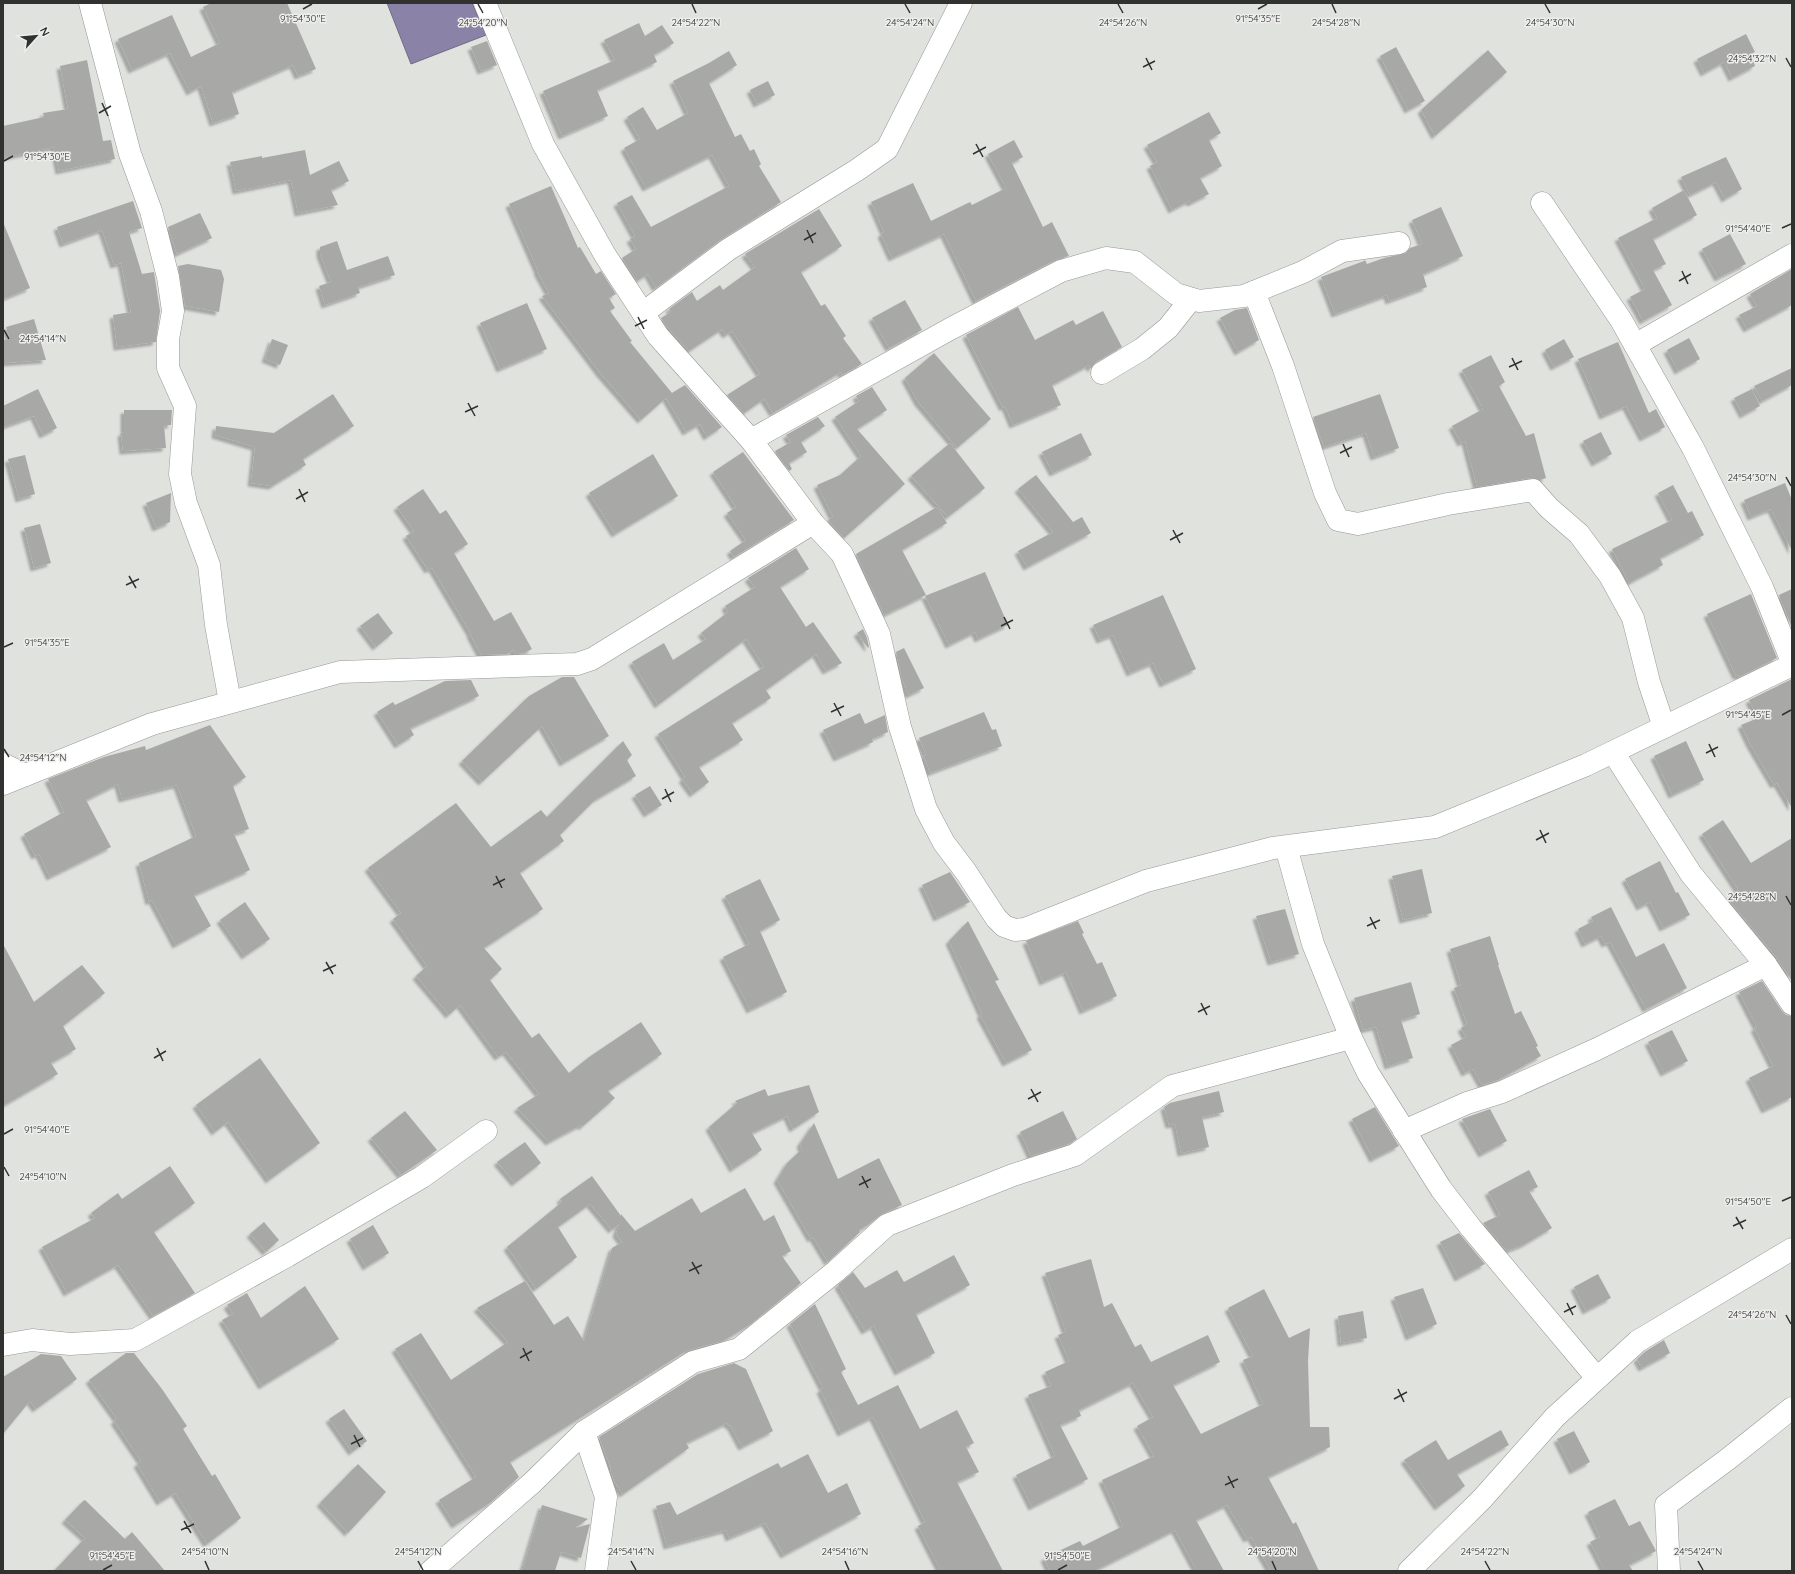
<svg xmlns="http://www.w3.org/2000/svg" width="1795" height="1574" viewBox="0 0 1795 1574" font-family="Quicksand,sans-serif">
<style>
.water{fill:#8b82a7;stroke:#706a83}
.building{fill:#a8a9a6;filter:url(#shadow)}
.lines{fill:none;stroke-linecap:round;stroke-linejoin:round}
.minor-casing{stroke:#979896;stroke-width:23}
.minor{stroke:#fff;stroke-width:22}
.ticks{fill:none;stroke:#313130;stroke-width:1.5}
.ticks-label{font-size:10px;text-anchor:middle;fill:#313130;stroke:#eeefec;stroke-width:3;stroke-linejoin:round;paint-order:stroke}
</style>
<defs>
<filter id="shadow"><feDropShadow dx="-3.5" dy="3.5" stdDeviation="1" flood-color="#0004"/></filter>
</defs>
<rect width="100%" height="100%" fill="#e0e2de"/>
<!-- water -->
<path class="water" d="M387,3H472L486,35L411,64Z"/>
<!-- building -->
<g class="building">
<path d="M211,3H287L316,69L298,76L293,65L232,92L239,114L213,123L201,86L190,92L170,53L132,70L118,39L172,15L191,57L220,43L203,7Z"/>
<path d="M639,23L645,36L662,25L674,43L654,55L657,62L597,90L608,116L562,136L543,91L615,60L604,40Z"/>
<path d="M1746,34L1755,52L1751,54L1755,66L1732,78L1724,62L1704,73L1697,59Z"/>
<path d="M487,41L497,65L481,71L471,47Z"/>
<path d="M1396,47L1425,101L1408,110L1380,56Z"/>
<path d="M1488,50L1507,72L1435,136L1421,110Z"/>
<path d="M729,51L737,65L709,83L735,137L741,134L750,151L754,149L761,164L759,166L781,202L722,239L656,288L648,274L637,281L622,258L636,249L630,239L635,236L617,203L632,195L651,227L729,186L712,155L646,188L624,148L640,139L627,117L643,107L657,130L688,113L673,81L709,63Z"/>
<path d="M87,60L103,141L111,140L115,159L59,171L54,147L3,158V126L44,117L43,113L68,109L60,66Z"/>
<path d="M768,81L775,95L757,104L750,90Z"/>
<path d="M1209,112L1221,133L1209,140L1222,166L1200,178L1209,194L1191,203L1189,201L1172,210L1150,166L1157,162L1147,145Z"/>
<path d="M1014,140L1023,157L1012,163L1043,227L1052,222L1069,256L1055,260L976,301L944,234L892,258L881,234L884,232L871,202L913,183L931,221L970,202L972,205L1006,188L988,154Z"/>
<path d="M305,150L310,175L339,161L349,181L331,190L338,205L298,213L291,180L236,191L230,162L262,156V158Z"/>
<path d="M1726,157L1742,189L1725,199L1716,182L1690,195L1681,177Z"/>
<path d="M551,186L578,248L580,247L596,274L601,271L616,294L609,298L615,308L610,311L632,341L630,342L672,393L685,385L722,427L707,437L700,424L686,432L666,398L641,420L600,373L542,296L549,293L537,271H538L509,204Z"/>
<path d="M1684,190L1697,215L1653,239L1666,264L1653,270L1672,305L1643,321L1630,297L1645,289L1618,238L1657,218L1652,208Z"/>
<path d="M133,201L142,228L129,232L142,274L154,272L160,311L156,342L117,347L113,315L131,312L121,263L114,265L102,230L63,244L57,227Z"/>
<path d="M1441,207L1463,256L1423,274L1427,287L1389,301L1387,295L1335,314L1321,277L1364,261L1365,260L1367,264L1384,258L1406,253L1410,248L1422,244L1412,220Z"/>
<path d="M819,209L842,246L801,272L821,306L825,304L846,336L843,338L862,364L842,375L841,372L773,413L764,399L744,413L727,395L760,374L732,331L726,335L722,329L689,351L668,328L661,318L671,312L669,309L692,292L697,301L720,285L723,290L755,267L745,254Z"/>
<path d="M200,213L212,238L177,254L168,227Z"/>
<path d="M3,222L30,288L3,299Z"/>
<path d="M1730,234L1746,264L1718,278L1702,249Z"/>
<path d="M337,241L347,270L388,256L395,275L358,287L360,293L325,305L319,286L331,282L320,254V247Z"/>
<path d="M188,264L221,270L224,279L219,312L185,306L178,266Z"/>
<path d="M1792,269V305L1747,329L1739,315L1757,306L1750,294Z"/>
<path d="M905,300L922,330L889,348L872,318Z"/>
<path d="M527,303L547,349L500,369L480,323Z"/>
<path d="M1018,307L1035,340L1073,320L1076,325L1103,311L1122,347L1096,362L1091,369L1089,365L1052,385L1061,405L1013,425L1005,406L1003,408L966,335Z"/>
<path d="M1247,308L1259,340L1238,352L1220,318L1235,310Z"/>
<path d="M34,319L46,360L3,363V340L10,339L6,327Z"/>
<path d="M1689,338L1700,359L1678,371L1667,350Z"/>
<path d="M272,339L288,345L280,365L265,359Z"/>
<path d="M1564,339L1574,357L1554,367L1545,350Z"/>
<path d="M1618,342L1649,413L1656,409L1665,427L1643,438L1626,406L1603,416L1578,359Z"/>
<path d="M934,353L991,419L957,448L918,402L905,378Z"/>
<path d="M1491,355L1505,382L1499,386L1526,436L1534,433L1546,478L1540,480L1531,478L1477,487L1465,441L1461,443L1452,426L1483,409L1462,370Z"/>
<path d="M1792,368V385L1762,401L1754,386Z"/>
<path d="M872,387L887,410L857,429L905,484L844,538L828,520L833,517L817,485L840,475L861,456L835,417L859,401L856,396Z"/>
<path d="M38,389L57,428L43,435L34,416L3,427V406Z"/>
<path d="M1752,389L1760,406L1743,415L1734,398Z"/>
<path d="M333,394L354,426L303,459L306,465L272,486L251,483L255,447L215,435L216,426L274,433Z"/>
<path d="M1380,394L1399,448L1374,457L1366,433L1324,447L1313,417Z"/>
<path d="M124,410H172L171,425H164L166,448L123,451L121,433L124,432Z"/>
<path d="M818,417L825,426L801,442L807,452L789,463L792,469L789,471L775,451L791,442L786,435Z"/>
<path d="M1601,432L1612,454L1595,463L1583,441Z"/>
<path d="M1081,433L1092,455L1053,473L1042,452Z"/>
<path d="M950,443L985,488L948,517L911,476Z"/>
<path d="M743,452L794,520L734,557L730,551L746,540L727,513L736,507L713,472Z"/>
<path d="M653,454L678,496L615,534L589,493Z"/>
<path d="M25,455L35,494L19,499L8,459Z"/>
<path d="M1036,475L1073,522L1082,517L1091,533L1027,567L1018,551L1053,532L1018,489Z"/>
<path d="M1785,483L1792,500V551L1771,509L1751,517L1744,500Z"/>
<path d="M1673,485L1688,513L1692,511L1704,535L1660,558L1663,565L1629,583L1612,549L1672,520L1658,493Z"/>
<path d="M423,489L440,514L446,510L468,544L454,553L494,621L511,612L532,649L524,653L515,654L513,650L507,654L481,655L470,634H471L432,568L428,570L406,536L414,531L397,507Z"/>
<path d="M171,493L170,522L156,528L146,503Z"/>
<path d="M937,507L947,523L902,550L926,595L884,615L856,554Z"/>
<path d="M40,524L51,563L34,568L24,528Z"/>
<path d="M796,548L809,569L780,587L806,627L813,622L842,663L826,671L816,654L766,690L771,698L732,723L743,740L699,767L709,782L693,794L682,779L685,777L658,734L764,667L746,639L658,705L632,662L664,643L673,660L706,639L701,633L728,612L725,606L755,587L748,578Z"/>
<path d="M985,572L1008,625L978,639L975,632L949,645L925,596Z"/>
<path d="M1792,589V628L1779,595Z"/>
<path d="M1751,594L1777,658L1739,677L1738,675L1736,676L1707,614Z"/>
<path d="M1163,595L1196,669L1163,684L1153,663L1130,673L1113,635L1100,640L1093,625Z"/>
<path d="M378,613L393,633L376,647L360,626Z"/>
<path d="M863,629L867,638L869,647L868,648L857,633Z"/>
<path d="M904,648L924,688L909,695L902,679L896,652Z"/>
<path d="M562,677H574L609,736L563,763L542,726L482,782L462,761L529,696Z"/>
<path d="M1792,679V808L1777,783L1774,785L1750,744L1741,725L1758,718L1749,700Z"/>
<path d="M471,680L479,696L410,728L414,735L398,745L377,712L393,702L395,705L445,681Z"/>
<path d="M984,712L992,730L996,729L1002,746L930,773L924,756L926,755L919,738Z"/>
<path d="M860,713L865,724L885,715L888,732L872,739L873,742L837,758L823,730Z"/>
<path d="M210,725L246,777L233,786L249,829L234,834L250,870L194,895L211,926L176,945L152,900L149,902L139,863L196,836L177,785L122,799L118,784L86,800L111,847L50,877L39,854L35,856L24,834L64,812L48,779L104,757L145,746L146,750Z"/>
<path d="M623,741L632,755L627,760L636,776L595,800L560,835L564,841L520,873L543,909L484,948L502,969L490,980L532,1038L539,1033L569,1073L589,1057L641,1022L662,1054L608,1091L615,1098L582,1127L581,1125L549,1142L517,1108L539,1094L506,1052L498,1057L460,1005L449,1015L416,976L427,966L393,919L401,913L368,868L456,803L491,847L541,810L547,817Z"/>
<path d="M1686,741L1704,780L1672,795L1654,756Z"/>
<path d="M650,786L662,805L647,814L635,795Z"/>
<path d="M1723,820L1751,863L1792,838V981L1776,957L1728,899L1739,891L1702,834Z"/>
<path d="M1660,861L1676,893L1678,892L1690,915L1663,928L1650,902L1640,907L1625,879Z"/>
<path d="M1422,869L1432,913L1403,920L1392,876Z"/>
<path d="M950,872L970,902L937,918L922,885Z"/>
<path d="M760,879L780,920L760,931L787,992L750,1010L723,957L749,944L725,896Z"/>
<path d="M245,902L270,939L245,956L220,920Z"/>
<path d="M1611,907L1636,957L1664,943L1687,988L1646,1009L1610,942L1605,944L1601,936L1585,944L1578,929L1593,921L1591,917Z"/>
<path d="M1285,909L1299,954L1271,962L1256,916Z"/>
<path d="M968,921L999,980L995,981L1032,1050L1006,1063L980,1015L982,1014L949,941Z"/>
<path d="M1078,921L1084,933L1082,934L1097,964L1102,962L1117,996L1083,1011L1066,972L1043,982L1026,941Z"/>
<path d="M1490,936L1499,965H1498L1515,1014L1521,1011L1538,1046L1536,1047L1541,1056L1498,1080L1482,1085L1473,1069L1465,1073L1451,1045L1466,1037L1461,1028L1467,1024L1454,988L1461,985L1450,949Z"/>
<path d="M3,944L34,1002L82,965L105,993L63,1026L76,1049L51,1063L58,1074L3,1106Z"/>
<path d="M1762,981L1782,1011L1786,1015L1792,1016V1097L1765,1110L1749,1078L1773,1066L1754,1028L1757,1027L1739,992Z"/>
<path d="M1411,982L1420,1014L1401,1020L1413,1058L1388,1066L1376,1027L1363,1030L1354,998Z"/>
<path d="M1672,1030L1688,1061L1664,1073L1648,1042Z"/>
<path d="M260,1058L320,1143L269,1180L228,1122L215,1132L196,1105Z"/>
<path d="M809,1085L819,1112L793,1129L787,1116L752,1133L762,1150L733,1169L709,1127L737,1103L735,1101L765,1089L768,1096Z"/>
<path d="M1219,1091L1224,1112L1202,1117L1209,1147L1181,1153L1175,1124L1169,1125L1164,1107L1170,1103Z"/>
<path d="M1375,1107L1399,1146L1373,1159L1352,1119Z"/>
<path d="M1490,1109L1507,1141L1482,1154L1462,1119Z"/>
<path d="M405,1111L437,1150L401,1175L371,1138Z"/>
<path d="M1063,1111L1077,1139L1069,1144L1031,1156L1020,1132Z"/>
<path d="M814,1123L838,1179L879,1158L902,1205L882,1214L868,1225L859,1230L860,1232L828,1262L813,1237L811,1239L777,1180L787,1163L802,1149L800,1144Z"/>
<path d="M525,1142L541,1163L515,1183L497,1162Z"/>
<path d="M170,1166L195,1203L154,1232L195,1293L153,1316L118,1265L67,1293L42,1247L95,1218L91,1213L118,1193L122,1199Z"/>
<path d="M1529,1170L1538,1187L1529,1191L1552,1228L1525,1244L1507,1251L1483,1223L1500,1215L1488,1192Z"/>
<path d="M592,1176L621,1216V1214L635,1231L692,1198L701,1213L745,1188L764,1221L774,1215L791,1251L782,1256L801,1283L751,1324L723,1341L686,1351L510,1462L519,1477L490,1503L455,1525L439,1500L476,1477L395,1349L421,1333L451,1380L508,1342L477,1308L525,1281L554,1325L568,1316L584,1341L612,1248L622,1242L616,1234L619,1224L612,1230L590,1204L558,1227L577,1257L536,1289L507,1247L562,1202L560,1199Z"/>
<path d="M264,1222L279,1240L266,1252L250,1234Z"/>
<path d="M373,1225L389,1253L366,1267L350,1239Z"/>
<path d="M1459,1233L1485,1264L1458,1278L1440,1242Z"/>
<path d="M954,1255L970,1285L916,1314L935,1353L898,1372L874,1326L865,1331L838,1285L853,1272L865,1288L897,1270L904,1282Z"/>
<path d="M1091,1259L1104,1307L1112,1303L1135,1347L1141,1344L1151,1362L1208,1335L1220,1362L1173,1385L1201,1434L1263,1404L1243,1360L1253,1356L1228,1308L1264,1289L1289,1338L1310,1328L1308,1361L1310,1427H1329L1330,1447L1268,1477L1293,1524L1296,1522L1319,1571H1271L1251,1537L1247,1539L1227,1505L1196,1520L1224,1571H1197L1175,1530L1094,1571H1050L1044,1558L1080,1541L1083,1546L1123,1526L1102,1480L1154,1456L1137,1426L1153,1417L1133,1383L1079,1410L1081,1416L1060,1425L1088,1479L1032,1507L1016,1475L1055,1456L1028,1395L1051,1386L1045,1372L1069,1361L1058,1335L1066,1332L1045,1273Z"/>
<path d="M1598,1274L1611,1298L1586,1311L1574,1287Z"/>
<path d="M305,1286L339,1339L262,1386L222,1320L233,1314L227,1305L247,1293L261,1318Z"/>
<path d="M1423,1288L1437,1324L1409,1337L1394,1297Z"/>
<path d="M815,1304L846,1369L841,1372L858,1405L898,1385L920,1429L957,1410L974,1443L966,1447L979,1472L957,1482L1003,1571H941L918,1526L925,1522L873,1417L841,1433L820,1390L823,1388L790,1324Z"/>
<path d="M1363,1311L1367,1338L1341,1343L1338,1316Z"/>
<path d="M1664,1340L1670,1353L1642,1368L1637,1359L1646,1351Z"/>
<path d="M126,1353H134L162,1389L187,1426L183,1429L212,1476L215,1474L241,1518L207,1544L175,1493L160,1502L137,1464L141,1461L114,1421L117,1419L89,1380Z"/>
<path d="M41,1354L61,1356L77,1379L36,1409L30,1401L3,1434V1377Z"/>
<path d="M734,1363L746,1369L773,1431L742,1447L730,1425L729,1426L727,1423L686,1443L689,1448L623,1494L614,1481L610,1469L611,1468L599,1437L698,1374Z"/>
<path d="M344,1409L367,1441L352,1452L329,1419Z"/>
<path d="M1501,1430L1509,1445L1457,1474L1465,1486L1438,1507L1404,1460L1436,1440L1448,1460Z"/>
<path d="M1574,1431L1590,1462L1573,1471L1557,1439Z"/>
<path d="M808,1454L828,1493L847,1483L861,1514L784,1555L765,1523L729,1538L726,1530L667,1546L656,1506L670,1502L677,1515L778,1463L781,1468Z"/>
<path d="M358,1464L386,1492L348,1533L320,1503Z"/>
<path d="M1615,1499L1629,1526L1640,1521L1656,1551L1629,1565L1633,1571H1605L1590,1542L1600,1537L1588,1512Z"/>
<path d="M85,1500L125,1539L132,1532L165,1571H54L85,1538L65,1520L83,1501Z"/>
<path d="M542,1505L588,1519L575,1528L590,1524L581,1558L561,1552L555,1571H522Z"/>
</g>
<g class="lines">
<!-- minor casing -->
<g class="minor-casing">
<g id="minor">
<path d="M90,3L130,154L151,211L168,277L173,311L168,339V368L185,406L180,474L186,503L209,565L216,625L230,702"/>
<path d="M485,3L543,144L605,255L658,336L751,440L813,523L842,554L879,634L900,727L926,809L944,843L966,872L996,918L1004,926L1015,930L1025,929L1146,881L1273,848L1435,827L1586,765L1792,665"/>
<path d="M1542,203L1621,320L1693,448L1762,587L1792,662"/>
<path d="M1254,292L1283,366L1325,493L1338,520L1358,524L1448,504L1533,490L1549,508L1579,534L1610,576L1633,618L1649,682L1664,727"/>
<path d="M643,313L729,249L857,170L887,149L961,3"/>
<path d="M1635,345L1792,255"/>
<path d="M1102,373L1142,349L1168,328L1191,299"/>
<path d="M751,440L950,329L1061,271L1106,258L1135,262L1176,294L1199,301L1244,296L1303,272L1342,251L1399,243"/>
<path d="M1613,752L1691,874L1766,965L1792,1004"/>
<path d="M3,764L25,775"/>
<path d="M3,784L152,724L340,672L577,664L592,659L813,523"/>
<path d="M1286,847L1313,944L1351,1038L1368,1073L1441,1189L1471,1228L1597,1378"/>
<path d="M1404,1131L1467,1103L1502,1092L1597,1049L1766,965"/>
<path d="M3,1345L32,1340L70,1344L135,1340L287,1256L422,1177L486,1131"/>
<path d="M584,1432L606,1497L596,1571"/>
<path d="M431,1571L533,1482L584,1432L693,1362L739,1349L836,1271L887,1225L1013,1175L1075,1155L1172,1086L1351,1038"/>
<path d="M1409,1571L1482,1499L1555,1417L1638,1341L1792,1249"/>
<path d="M1669,1571L1666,1505L1728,1459L1792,1408"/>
</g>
</g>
<!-- minor -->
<use href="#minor" class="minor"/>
</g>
<!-- ticks -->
<path class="ticks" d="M478,4L483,13M692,4L696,13M905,4L910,13M1118,4L1123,13M1332,4L1336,13M1545,4L1550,13M303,9L312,4M1258,9L1267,4M1146,58L1152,70M1786,58L1791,67M1143,67L1155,61M102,103L108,116M99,113L111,106M976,144L983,157M973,154L986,147M4,161L13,156M1782,228L1791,224M807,230L813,243M804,240L816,233M1682,271L1688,284M1679,281L1691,274M638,317L644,329M635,326L647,320M4,330L9,339M1512,358L1518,370M1509,367L1522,361M468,403L475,416M465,412L478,406M1343,444L1349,457M1340,453L1352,447M1786,477L1791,486M299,489L305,502M296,499L308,492M1173,530L1180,543M1170,540L1183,533M129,576L136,588M126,585L139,579M1004,617L1010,629M1001,626L1013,620M4,647L13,643M834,703L841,716M831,712L844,706M1782,715L1791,710M1709,744L1715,757M4,749L9,757M1706,753L1718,747M665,789L671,802M662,799L674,792M1540,830L1546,843M1536,840L1549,833M496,876L502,888M493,885L505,879M1786,896L1791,905M1370,917L1376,929M1367,926L1380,920M326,962L333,974M323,971L336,965M1201,1003L1207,1015M1198,1012L1210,1006M157,1048L163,1061M154,1058L166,1051M1031,1089L1038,1102M1028,1099L1041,1092M4,1134L13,1129M4,1167L9,1176M862,1176L868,1188M859,1185L871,1179M1782,1201L1791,1197M1736,1217L1743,1229M1733,1226L1746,1220M692,1262L699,1274M689,1271L702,1265M1567,1303L1573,1315M1564,1312L1576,1306M1786,1315L1791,1324M523,1348L529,1361M520,1358L532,1351M1398,1389L1404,1402M1394,1399L1407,1392M354,1435L360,1447M351,1444L363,1438M1228,1476L1234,1488M1225,1485L1238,1479M184,1521L191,1533M181,1530L194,1524M205,1561L209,1570M418,1561L423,1570M631,1561L636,1570M845,1561L849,1570M1272,1561L1276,1570M1485,1561L1490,1570M1698,1561L1703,1570M103,1570L112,1565M1058,1570L1067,1565"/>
<g class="ticks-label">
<text x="303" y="22">91°54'30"E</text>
<text x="1258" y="22">91°54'35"E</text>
<text x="483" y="26">24°54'20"N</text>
<text x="696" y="26">24°54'22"N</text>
<text x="910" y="26">24°54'24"N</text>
<text x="1123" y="26">24°54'26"N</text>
<text x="1336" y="26">24°54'28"N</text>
<text x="1550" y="26">24°54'30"N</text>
<text x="1752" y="62">24°54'32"N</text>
<text x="47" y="160">91°54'30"E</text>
<text x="1748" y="232">91°54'40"E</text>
<text x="43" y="342">24°54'14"N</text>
<text x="1752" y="481">24°54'30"N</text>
<text x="47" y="646">91°54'35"E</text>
<text x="1748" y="718">91°54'45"E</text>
<text x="43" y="761">24°54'12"N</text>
<text x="1752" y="900">24°54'28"N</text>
<text x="47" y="1133">91°54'40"E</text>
<text x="43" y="1180">24°54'10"N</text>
<text x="1748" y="1205">91°54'50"E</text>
<text x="1752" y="1318">24°54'26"N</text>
<text x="205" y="1555">24°54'10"N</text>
<text x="418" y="1555">24°54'12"N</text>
<text x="631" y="1555">24°54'14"N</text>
<text x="845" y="1555">24°54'16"N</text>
<text x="1272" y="1555">24°54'20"N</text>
<text x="1485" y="1555">24°54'22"N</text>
<text x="1698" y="1555">24°54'24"N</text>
<text x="112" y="1559">91°54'45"E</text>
<text x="1067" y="1559">91°54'50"E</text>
</g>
<!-- border -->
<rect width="1795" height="1574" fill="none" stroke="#313130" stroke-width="8"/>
<!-- north arrow -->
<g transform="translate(36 36) rotate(63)" stroke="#eeefec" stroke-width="3" paint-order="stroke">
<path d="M0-3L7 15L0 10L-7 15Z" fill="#313130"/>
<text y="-6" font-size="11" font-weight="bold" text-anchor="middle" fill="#313130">N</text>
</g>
</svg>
